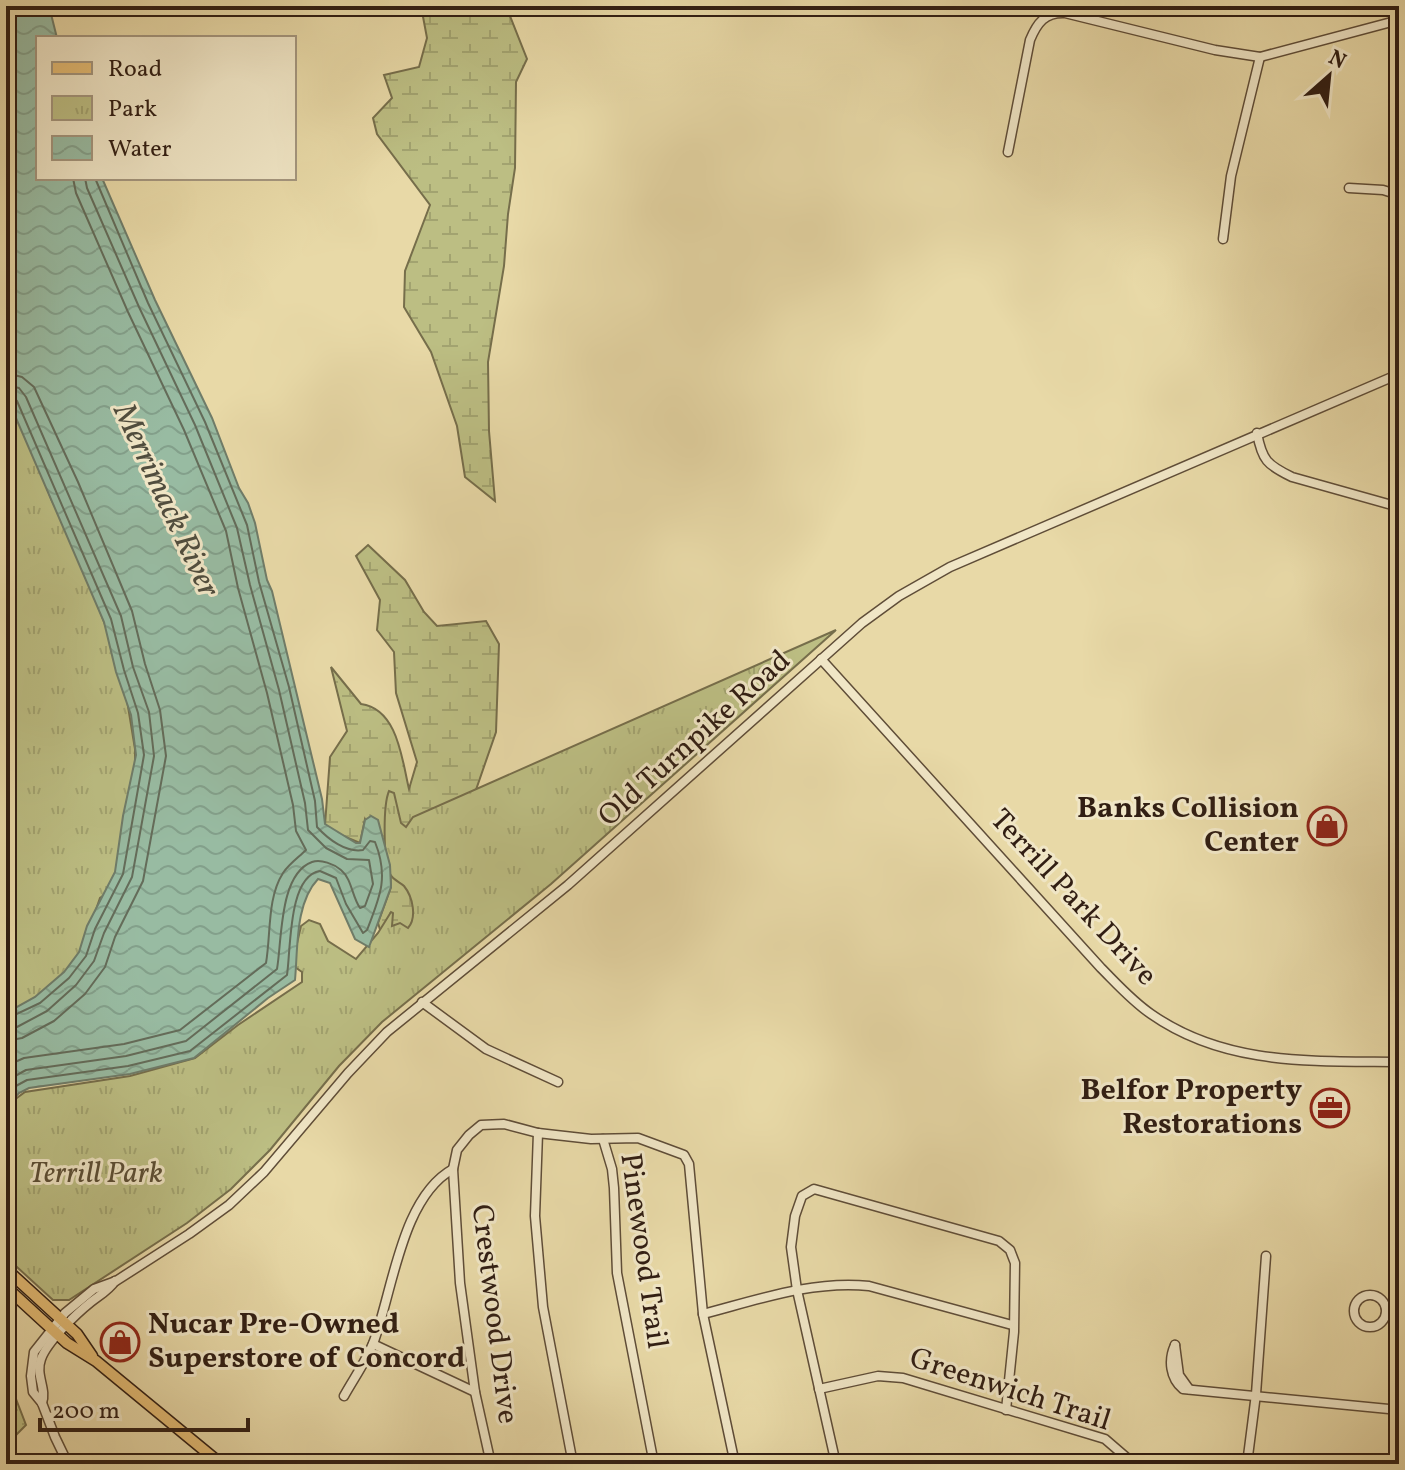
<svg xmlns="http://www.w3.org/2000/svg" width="1405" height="1470" viewBox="0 0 1405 1470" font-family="Vollkorn,serif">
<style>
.wetland{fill:url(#wetland-marsh);stroke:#766e4b;stroke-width:2}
.park{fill:url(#park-tufts);stroke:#766e4b;stroke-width:2}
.water{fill:url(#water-waves);stroke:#6f7c69;stroke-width:2}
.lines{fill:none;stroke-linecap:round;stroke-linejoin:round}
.shore{stroke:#646c5a;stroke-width:2}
.minor-casing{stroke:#5f4d38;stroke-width:11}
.major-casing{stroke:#311e13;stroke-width:13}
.minor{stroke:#f0e6c6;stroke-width:8}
.major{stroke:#e4bc74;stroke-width:10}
.labels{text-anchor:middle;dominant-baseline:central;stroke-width:6;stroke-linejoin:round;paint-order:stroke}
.street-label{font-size:30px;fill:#311e13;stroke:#f0e6c6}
.poi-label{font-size:30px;font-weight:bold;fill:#311e13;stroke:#f0e6c6;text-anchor:end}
.park-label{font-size:30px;font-style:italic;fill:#5b4e35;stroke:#f0e6c6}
.water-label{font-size:32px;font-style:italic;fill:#504d3e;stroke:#f0e6c6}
</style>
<defs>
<pattern id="wetland-marsh" width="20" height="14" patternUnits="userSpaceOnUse" patternTransform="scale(2)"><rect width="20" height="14" fill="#bcbe83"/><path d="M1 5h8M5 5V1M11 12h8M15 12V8" fill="none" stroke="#a2a370"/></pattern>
<pattern id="park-tufts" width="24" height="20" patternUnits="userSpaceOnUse" patternTransform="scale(2)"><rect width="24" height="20" fill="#bcbe83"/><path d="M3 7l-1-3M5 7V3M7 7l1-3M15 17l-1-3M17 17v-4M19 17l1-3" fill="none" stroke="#a2a370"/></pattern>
<pattern id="water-waves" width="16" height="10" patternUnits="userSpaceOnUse" patternTransform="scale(2)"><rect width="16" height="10" fill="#98bba2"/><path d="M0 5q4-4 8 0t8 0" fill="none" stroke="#83a08b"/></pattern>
</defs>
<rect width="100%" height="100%" fill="#e8d9a7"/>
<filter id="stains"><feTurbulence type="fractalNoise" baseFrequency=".0025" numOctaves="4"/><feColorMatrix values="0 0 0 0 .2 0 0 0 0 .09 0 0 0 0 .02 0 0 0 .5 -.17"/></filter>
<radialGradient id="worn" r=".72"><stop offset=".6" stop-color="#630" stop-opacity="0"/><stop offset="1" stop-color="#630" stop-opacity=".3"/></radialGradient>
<!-- wetland -->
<g class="wetland">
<path d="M421,6H506L527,59L516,82L515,168L508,214L504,266L488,362L489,431L495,501L465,477L457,426L431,352L404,307L405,271L430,205L377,134L373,118L392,98L384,75L419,67L427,38Z"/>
<path d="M368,545L405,580L424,612L437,626L486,621L499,644L496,732L470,807L423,904L412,939L386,949L378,923L391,887L390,865L365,819L360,843L336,833L325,825L330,757L347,731L331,667L361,704C398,709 402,760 409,789L417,762L396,693L394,652L377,630L380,600L356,556Z"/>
<path d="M6,1373L26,1425L15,1436L6,1433Z"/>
</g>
<!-- park -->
<g class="park">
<path d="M6,385L52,501L71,534L122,670L135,749V778L130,828L109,892L100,898L83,948L56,990L6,1016Z"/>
<path d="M836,630L551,884L382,1022L339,1066L270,1150L231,1189L187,1223L69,1300H53L6,1257V1106L25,1092L130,1076L195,1058L238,1025L302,982V972L292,965L301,926L309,920L320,924L328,941L356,959L378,933L391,912L393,913L392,926L400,923L408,928C417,918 413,897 404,886C400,882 393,880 390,874C383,861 383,805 389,791L394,793L401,823L406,827L413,817Z"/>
</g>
<!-- water -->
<path class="water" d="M6,6H49L57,38H38V178H102L155,300L212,418L239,488L248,503L255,523L267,580L272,591L322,799L325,824L356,843H360L365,820L371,816L378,820L390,865L391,887L369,947L355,939L330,883L318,879C295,903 298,948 295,980L268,998L194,1058L130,1074L29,1088L19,1093L6,1107V1013L35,997L64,972L79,952L87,926L115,872L123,816L136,755L131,715L116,672L104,622L6,395Z"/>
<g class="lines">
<!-- shore -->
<g class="shore">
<path d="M6,373L22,377L34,387L78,482L132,611L145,664L160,710L166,756L143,881L115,937L105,967L85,994L54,1021L22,1038L6,1041"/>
<path d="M6,385L19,388L26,397L121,616L133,667L149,712L154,756L132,877L104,933L94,961L76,985L47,1011L17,1027L6,1029"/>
<path d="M6,396H12L17,401L111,619L124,670L138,713L144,755L123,874L95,929L86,956L69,978L40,1003L6,1019"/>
<path d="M6,1066L24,1058L124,1044L180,1030L266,963C271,934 267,898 283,873C289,864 299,857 306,850L296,831L293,805L267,693L238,588L226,531L184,430L128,312L76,193L73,178"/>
<path d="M6,1081L26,1070L126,1056L186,1041L277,969C282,941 279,874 312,862C321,859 334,864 341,870C352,879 352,897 360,908L365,906L373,884L369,860L347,859L326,848L308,830L305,803L279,690L250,585L237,528L195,425L139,307L87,188L85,178"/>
<path d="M6,1095L14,1087L27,1080L128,1066L190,1051L287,975C291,949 288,876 320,871L336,878L346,904L363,933L367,930C380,897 389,877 375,842L370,841L363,850C346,853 328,839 317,827L315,801L289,687L259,582L247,525L205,422L148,303L95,178"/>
</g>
<!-- minor casing -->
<g class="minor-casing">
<g id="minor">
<path d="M1008,152L1030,40C1037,23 1045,12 1065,13L1215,50L1260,57L1399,20"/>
<path d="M1349,188L1383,190L1399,195"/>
<path d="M1223,239L1231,176L1260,57"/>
<path d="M1257,433C1262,460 1267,465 1292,477L1399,507"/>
<path d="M821,659L1101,968C1117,984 1132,1001 1151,1014C1225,1066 1312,1061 1399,1062"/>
<path d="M422,1002L486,1049L558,1082"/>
<path d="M538,1133L535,1216L543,1307L573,1464"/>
<path d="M603,1139L612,1169L614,1188L617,1273L654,1464"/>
<circle cx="1370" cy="1311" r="16"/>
<path d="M703,1314C757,1300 813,1280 869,1286L1012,1325"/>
<path d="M373,1344L475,1392"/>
<path d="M1175,1345C1168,1360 1170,1378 1183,1389L1399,1410"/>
<path d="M1175,1345L1179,1375L1189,1389"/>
<path d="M819,1389L878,1376L903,1378L1105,1439L1134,1464"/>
<path d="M344,1396C354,1378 367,1360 374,1341C393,1289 402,1197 453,1169"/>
<path d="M42,1403C47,1389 35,1375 41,1359C47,1342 76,1314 91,1302C100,1295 109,1290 115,1281"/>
<path d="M836,1463L877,1459L910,1464"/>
<path d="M68,1464L55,1437L42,1403L33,1392L31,1376L34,1352L65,1313L94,1289L116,1281L189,1234L229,1205L264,1172L348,1073L387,1032L568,885L862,623L899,596L950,567L1399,374"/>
<path d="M491,1464L475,1392L460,1283L453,1169L457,1150L469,1135L481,1125L504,1124L538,1133L591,1139L638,1138L684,1155L689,1164L703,1314L735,1464"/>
<path d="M836,1464L797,1290L791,1247L795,1216L802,1196L814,1189L999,1241L1010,1250L1015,1263L1014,1332L1006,1410"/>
<path d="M1247,1464L1256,1394L1266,1256"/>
</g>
</g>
<!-- major casing -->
<g class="major-casing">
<g id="major">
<path d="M6,1269L77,1334L92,1356"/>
<path d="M6,1287L67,1343L96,1361L221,1464"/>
</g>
</g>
<!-- minor -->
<use href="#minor" class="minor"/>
<!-- major -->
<use href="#major" class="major"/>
</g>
<!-- icons -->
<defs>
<g id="shop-ring" transform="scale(2)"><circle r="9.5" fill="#f0e6c6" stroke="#8f2418" stroke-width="1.5"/><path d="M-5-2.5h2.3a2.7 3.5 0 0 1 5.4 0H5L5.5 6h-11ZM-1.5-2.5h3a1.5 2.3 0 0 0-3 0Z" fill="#8f2418"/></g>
<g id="office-ring" transform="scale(2)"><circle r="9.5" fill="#f0e6c6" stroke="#8f2418" stroke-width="1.5"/><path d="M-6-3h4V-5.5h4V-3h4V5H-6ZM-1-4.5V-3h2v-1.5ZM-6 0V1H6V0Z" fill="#8f2418"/></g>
</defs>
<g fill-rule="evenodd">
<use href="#shop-ring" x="1327" y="826"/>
<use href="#office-ring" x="1330" y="1108"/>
<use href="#shop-ring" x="120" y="1342"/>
</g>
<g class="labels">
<!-- street labels -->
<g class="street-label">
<text transform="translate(695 739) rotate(-42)">Old Turnpike Road</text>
<text transform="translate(1073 898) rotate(47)">Terrill Park Drive</text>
<text transform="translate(643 1251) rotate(82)">Pinewood Trail</text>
<text transform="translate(494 1314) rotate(83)">Crestwood Drive</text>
<text transform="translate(1010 1390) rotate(18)">Greenwich Trail</text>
</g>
<!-- poi labels -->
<g class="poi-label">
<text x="1299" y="809">Banks Collision<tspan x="1299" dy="34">Center</tspan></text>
<text x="1302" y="1091">Belfor Property<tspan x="1302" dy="34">Restorations</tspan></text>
<text x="148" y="1325" text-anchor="start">Nucar Pre-Owned<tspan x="148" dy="34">Superstore of Concord</tspan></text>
</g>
<!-- park labels -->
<g class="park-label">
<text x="96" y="1174">Terrill Park</text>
</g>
<!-- water labels -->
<g class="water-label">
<text transform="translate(165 501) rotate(65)">Merrimack River</text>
</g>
</g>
<!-- margin -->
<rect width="1405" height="1470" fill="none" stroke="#e8d9a7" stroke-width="32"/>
<rect x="8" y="8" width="1389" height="1454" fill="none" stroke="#311e13" stroke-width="4"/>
<rect x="16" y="16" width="1373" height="1438" fill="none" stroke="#311e13" stroke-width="2"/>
<!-- legend -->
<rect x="36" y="36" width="260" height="144" fill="#f0e6c6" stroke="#a4967e" stroke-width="2"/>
<rect x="52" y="62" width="40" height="12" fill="#e4bc74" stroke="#a4967e" stroke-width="2"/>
<text x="108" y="76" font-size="24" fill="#311e13">Road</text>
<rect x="52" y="96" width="40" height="24" fill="url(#park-tufts)" stroke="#a4967e" stroke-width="2"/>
<text x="108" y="116" font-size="24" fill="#311e13">Park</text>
<rect x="52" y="136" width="40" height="24" fill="url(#water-waves)" stroke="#a4967e" stroke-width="2"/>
<text x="108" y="156" font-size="24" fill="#311e13">Water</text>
<!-- north arrow -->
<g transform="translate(1329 76) rotate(27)" stroke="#f0e6c6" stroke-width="6" paint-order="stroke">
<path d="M0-6L14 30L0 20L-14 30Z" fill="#311e13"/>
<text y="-12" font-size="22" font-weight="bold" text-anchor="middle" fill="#311e13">N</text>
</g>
<!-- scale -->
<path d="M40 1418v12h208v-12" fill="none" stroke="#311e13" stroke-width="4"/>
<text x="52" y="1418" font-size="24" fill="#311e13" stroke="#f0e6c6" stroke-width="6" paint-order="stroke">200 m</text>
<rect width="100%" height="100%" filter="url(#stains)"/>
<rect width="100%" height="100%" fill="url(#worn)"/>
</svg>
